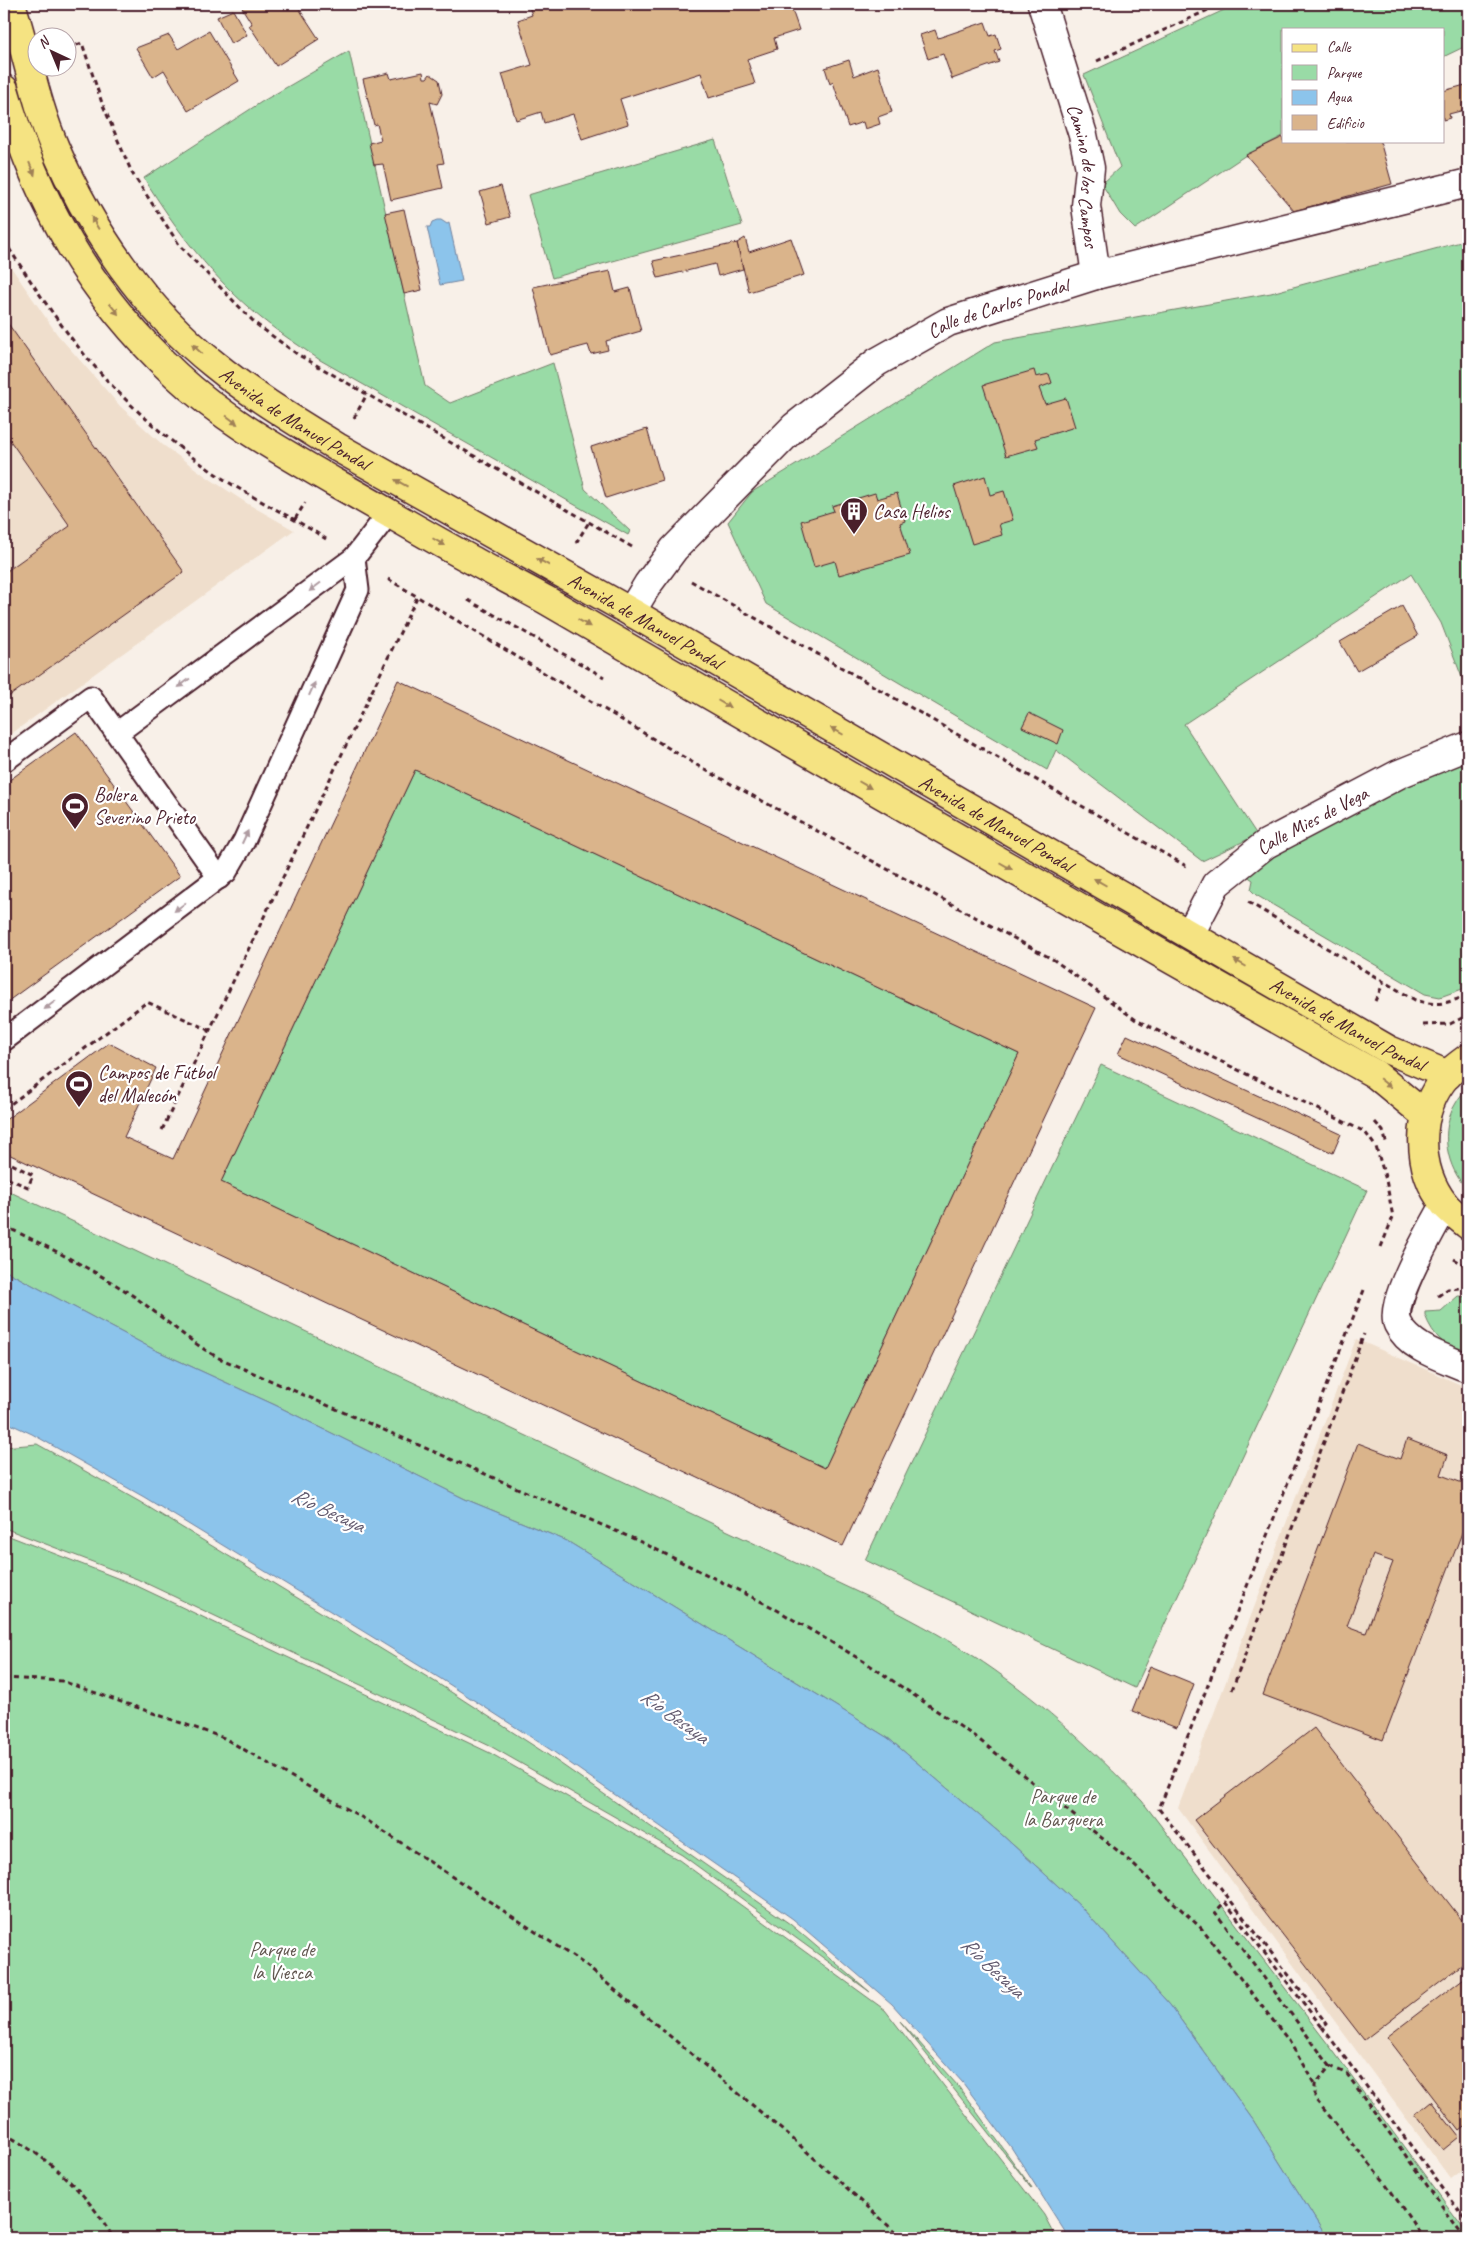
<svg xmlns="http://www.w3.org/2000/svg" width="1472" height="2242" viewBox="0 0 1472 2242" font-family="Caveat,sans-serif">
<style>
.built{fill:#efdecc}
.green{fill:#99dba6;stroke:#727d68}
.water{fill:#8cc4eb;stroke:#72829e}
.building{fill:#dab48b;stroke:#4a1f2b;fill-rule:evenodd}
.lines{fill:none;stroke-linecap:round;stroke-linejoin:round}
.service-casing{stroke:#4a1f2b;stroke-width:25}
.minor-casing{stroke:#4a1f2b;stroke-width:31}
.primary-casing{stroke:#4a1f2b;stroke-width:31}
.path{stroke:#4a1f2b;stroke-width:3;stroke-dasharray:5 4;stroke-linecap:butt}
.service{stroke:#fff;stroke-width:21}
.minor{stroke:#fff;stroke-width:28}
.primary{stroke:#f5e382;stroke-width:28}
.oneway{fill:#a08156}
.oneway2{fill:#ae9aa0}
.labels{text-anchor:middle;dominant-baseline:central;stroke-width:4.5;stroke-linejoin:round;paint-order:stroke}
.street-label{font-size:20px;fill:#4a1f2b;stroke:#fff}
.poi-label{font-size:20px;fill:#4a1f2b;stroke:#fff;text-anchor:start}
.park-label{font-size:20px;fill:#625750;stroke:#fff}
.water-label{font-size:21px;font-style:italic;fill:#61596e;stroke:#fff}
</style>
<rect width="100%" height="100%" fill="#f8f0e8"/>
<filter id="ink" filterUnits="userSpaceOnUse"><feTurbulence type="fractalNoise" baseFrequency=".02" numOctaves="2"/><feDisplacementMap in="SourceGraphic" scale="10" xChannelSelector="R" yChannelSelector="G"/><feConvolveMatrix kernelMatrix="1 2 1 2 8 2 1 2 1" color-interpolation-filters="sRGB"/></filter>
<g filter="url(#ink)">
<!-- built -->
<g class="built">
<path d="M4,257L57,334L120,406L163,445L207,477L248,504L294,530L4,739Z"/>
<path d="M1356,1339L1468,1388V2164L1450,2178L1178,1808Z"/>
</g>
<!-- green -->
<g class="green">
<path d="M1237,4H1468V45L1443,57V29H1283V136L1246,155L1135,229L1120,214L1102,184L1120,167L1084,75Z"/>
<path d="M349,51L425,386L450,403L553,363L585,489L630,531L628,535L320,360C300,346 279,333 261,318C213,279 176,230 144,178L263,101Z"/>
<path d="M715,140L742,225L552,278L528,195Z"/>
<path d="M1468,240V693L1441,623L1411,574L1184,724L1257,835L1202,861L1056,750L1047,770L766,604L728,522L752,492L995,342L1271,293Z"/>
<path d="M1468,757V987L1440,997L1425,994L1256,895L1251,890L1253,880L1244,874L1246,870L1394,791Z"/>
<path d="M415,770L1019,1054L825,1468L221,1182Z"/>
<path d="M1101,1065L1367,1190L1135,1688L865,1560Z"/>
<path d="M1468,1087V1190C1446,1168 1439,1130 1456,1103C1459,1097 1464,1092 1468,1087Z"/>
<path d="M4,1189L872,1599C906,1617 940,1634 972,1655C1034,1695 1091,1747 1142,1801L1334,2052L1468,2234V2238H1327L1253,2120L1170,2005L1081,1907L1001,1834L888,1738L567,1541L465,1499L275,1405L153,1349L4,1270Z"/>
<path d="M1458,1296L1468,1297V1358C1447,1348 1433,1337 1425,1315V1312L1441,1311Z"/>
<path d="M37,1444L140,1502L437,1683L548,1755L790,1924L870,1992L682,1855L492,1747L137,1579L4,1528V1447Z"/>
<path d="M4,1534L135,1585L490,1753L679,1860L885,2010L1044,2215L1056,2238H4Z"/>
<path d="M900,2021L958,2086L1032,2188Z"/>
</g>
<!-- water -->
<g class="water">
<path d="M437,220H441L447,224L449,223L462,281L440,285L427,227H430L432,222Z"/>
<path d="M4,1270L153,1349L275,1405L465,1499L567,1541L888,1738L1001,1834L1081,1907L1170,2005L1253,2120L1327,2238H1069L1011,2147L963,2083L892,2004L793,1919L551,1750L441,1679L144,1497L32,1434L4,1421Z"/>
</g>
<!-- building -->
<g class="building">
<path d="M247,4H296L319,39L276,66L249,25L252,24L242,8Z"/>
<path d="M528,4H790L799,30L774,38L777,49L747,59L755,84L709,98L701,73L620,99L628,124L582,139L573,114L544,123L541,112L516,120L502,74L532,65L518,20L532,15Z"/>
<path d="M233,10L247,35L231,44L217,17Z"/>
<path d="M985,22L990,36L996,34L1001,49L995,51L999,62L952,79L943,54L928,59L920,35L935,30L938,38Z"/>
<path d="M209,31L239,81L188,111L164,70L153,77L136,48L169,35L178,49Z"/>
<path d="M849,60L854,76L878,67L892,112L878,117L880,124L865,129L863,122L848,127L833,82L830,84L825,68Z"/>
<path d="M423,72L424,78H427L430,74L439,80L442,94L437,104L430,102L444,163L438,164L443,188L391,200L383,164L374,165L369,143L381,140L377,124L374,125L363,79L389,73L391,79Z"/>
<path d="M1465,85L1468,109L1449,114L1450,118L1443,120V91Z"/>
<path d="M1283,137V141H1380L1392,184L1294,211L1246,155Z"/>
<path d="M501,186L510,217L489,223L480,192Z"/>
<path d="M404,209L422,290L404,294L385,213Z"/>
<path d="M745,238L749,252L791,238L804,275L749,292L737,243Z"/>
<path d="M737,243L743,269L718,276L715,264L658,278L653,261Z"/>
<path d="M610,271L615,292L630,288L641,331L606,341L608,350L591,354L588,345L550,355L533,287Z"/>
<path d="M4,318L184,572L4,700V573L70,526L4,432Z"/>
<path d="M1034,370L1036,377L1049,374L1052,383L1039,388L1045,404L1066,398L1075,427L1035,439L1038,447L1006,456L983,385Z"/>
<path d="M647,429L662,480L606,498L591,447Z"/>
<path d="M985,476L990,495L1004,491L1013,520L999,524L1002,535L972,544L954,486Z"/>
<path d="M875,493L877,499L897,493L905,521L900,523L910,555L839,575L835,561L814,567L801,521L834,511L832,506Z"/>
<path d="M1402,606L1418,636L1357,671L1340,642Z"/>
<path d="M398,680L1096,1008L843,1546L4,1152V1121L109,1043L156,1068L124,1137L173,1159ZM415,770L1019,1054L825,1468L221,1182Z"/>
<path d="M1029,713L1063,730L1058,744L1022,727Z"/>
<path d="M76,732L180,876L4,1004V784Z"/>
<path d="M1127,1035L1341,1134L1333,1153L1118,1054Z"/>
<path d="M1407,1439L1448,1455L1441,1475L1468,1485V1517L1383,1740L1263,1695L1358,1443L1400,1459ZM1373,1555L1393,1562L1366,1633L1347,1626Z"/>
<path d="M1150,1666L1194,1684L1177,1728L1132,1711Z"/>
<path d="M1314,1728L1468,1928V1960L1364,2040L1194,1820Z"/>
<path d="M1468,1975V2124L1459,2131L1387,2037Z"/>
<path d="M1431,2101L1459,2137L1443,2150L1415,2114Z"/>
</g>
<g class="lines">
<!-- service casing -->
<g class="service-casing">
<g id="service">
<path d="M117,733L354,558L389,513"/>
<path d="M4,761L91,697L219,878"/>
<path d="M4,1040L226,872L244,841L358,590L354,558"/>
</g>
</g>
<!-- minor casing -->
<g class="minor-casing">
<g id="minor">
<path id="s1" d="M1042,4L1083,135L1090,168L1086,206L1096,275"/>
<path id="s2" d="M631,612L648,584L674,549L794,427L877,362L948,322L1096,275L1468,183"/>
<path id="s3" d="M1190,934L1216,884L1266,844L1399,774L1468,746"/>
<path d="M1445,1205C1433,1227 1388,1303 1398,1324C1410,1349 1445,1358 1468,1368"/>
</g>
</g>
<!-- primary casing -->
<g class="primary-casing">
<g id="primary">
<path id="s4" d="M11,4C27,52 35,102 55,148C90,229 145,310 215,365C253,396 295,421 337,447L631,612L1389,1050L1448,1075"/>
<path d="M4,89C36,201 90,295 176,375C223,419 279,450 334,482C379,507 424,534 470,559C495,573 521,586 546,600C821,760 1097,919 1375,1074L1426,1116"/>
<path d="M1468,1058C1461,1063 1453,1069 1447,1075C1416,1111 1415,1167 1445,1205C1451,1212 1461,1219 1468,1225"/>
</g>
</g>
<!-- path -->
<g class="path">
<path d="M68,48L82,43L102,103L132,173L180,246L256,324L297,354L632,547"/>
<path d="M1097,61L1221,4"/>
<path d="M4,241C24,271 44,302 66,331C106,385 158,434 213,472C249,497 290,515 326,539"/>
<path d="M354,418L367,394"/>
<path d="M295,519L305,503"/>
<path d="M576,543L589,522"/>
<path d="M388,579L700,767L1054,960L1136,1020L1365,1132L1376,1147L1386,1180L1393,1217L1381,1247"/>
<path d="M691,581L1186,866"/>
<path d="M468,600L604,677"/>
<path d="M1248,902L1415,1000C1438,1007 1447,1003 1468,995"/>
<path d="M1375,1001L1384,982"/>
<path d="M1423,1025L1450,1024L1468,1015"/>
<path d="M4,1109L147,1002L209,1030"/>
<path d="M1375,1122L1383,1131L1387,1145"/>
<path d="M162,1130L417,597"/>
<path d="M4,1160L33,1175L28,1187L4,1177"/>
<path d="M4,1226C47,1246 88,1267 129,1293C160,1314 186,1340 219,1358L641,1542L772,1607L868,1664L977,1738L1123,1855L1201,1928L1289,2041L1315,2085"/>
<path d="M1454,1259L1468,1267"/>
<path d="M1364,1290L1159,1809L1327,2024L1322,2027L1225,1902L1215,1912L1330,2066L1315,2085V2099L1384,2181L1423,2238"/>
<path d="M1438,1296L1448,1289L1468,1287"/>
<path d="M4,1678L62,1681L224,1738L368,1821L584,1964L794,2140L902,2238"/>
<path d="M1232,1690L1364,1334"/>
<path d="M1322,2027L1468,2222"/>
<path d="M1330,2066L1347,2074L1465,2238"/>
<path d="M4,2134C46,2155 91,2196 113,2238"/>
</g>
<!-- service -->
<use href="#service" class="service"/>
<!-- minor -->
<use href="#minor" class="minor"/>
<!-- primary -->
<use href="#primary" class="primary"/>
</g>
<!-- one-way arrows -->
<defs><path id="oneway-solid" d="M-6-.8H1V-3.2L6.5 0L1 3.2V.8H-6Z" transform="scale(1.25)"/></defs>
<g class="oneway">
<use href="#oneway-solid" transform="translate(32 169) rotate(67)"/>
<use href="#oneway-solid" transform="translate(95 223) rotate(-121)"/>
<use href="#oneway-solid" transform="translate(114 309) rotate(51)"/>
<use href="#oneway-solid" transform="translate(197 349) rotate(-137)"/>
<use href="#oneway-solid" transform="translate(232 420) rotate(37)"/>
<use href="#oneway-solid" transform="translate(401 483) rotate(-151)"/>
<use href="#oneway-solid" transform="translate(439 542) rotate(30)"/>
<use href="#oneway-solid" transform="translate(543 562) rotate(-151)"/>
<use href="#oneway-solid" transform="translate(584 623) rotate(31)"/>
<use href="#oneway-solid" transform="translate(724 704) rotate(30)"/>
<use href="#oneway-solid" transform="translate(837 731) rotate(-150)"/>
<use href="#oneway-solid" transform="translate(865 785) rotate(30)"/>
<use href="#oneway-solid" transform="translate(1006 866) rotate(30)"/>
<use href="#oneway-solid" transform="translate(1100 882) rotate(-150)"/>
<use href="#oneway-solid" transform="translate(1240 963) rotate(-150)"/>
<use href="#oneway-solid" transform="translate(1385 1083) rotate(39)"/>
</g>
<g class="oneway2">
<use href="#oneway-solid" transform="translate(315 587) rotate(143)"/>
<use href="#oneway-solid" transform="translate(184 683) rotate(143)"/>
<use href="#oneway-solid" transform="translate(312 689) rotate(-66)"/>
<use href="#oneway-solid" transform="translate(245 837) rotate(-65)"/>
<use href="#oneway-solid" transform="translate(180 907) rotate(143)"/>
<use href="#oneway-solid" transform="translate(50 1005) rotate(143)"/>
</g>
</g>
<!-- icons -->
<defs>
<g id="building-pin" transform="scale(1.4375)"><path d="M0 17L-7.5 6A9.5 9.5 0 1 1 7.5 6Z" fill="#4a1f2b" stroke="#fff"/><path d="M-4-6H4V6H1V3H-1V6H-4ZM-2.5-4.3h1.7v1.8h-1.7ZM.8-4.3h1.7v1.8H.8ZM-2.5-1h1.7V.8h-1.7ZM.8-1h1.7V.8H.8Z" fill="#fff"/></g>
<g id="stadium-pin" transform="scale(1.4375)"><path d="M0 17L-7.5 6A9.5 9.5 0 1 1 7.5 6Z" fill="#4a1f2b" stroke="#fff"/><path d="M0-5a6.5 5 0 1 0 0 10a6.5 5 0 1 0 0-10ZM-3.5-1.8h7v3.6h-7Z" fill="#fff"/></g>
</defs>
<g fill-rule="evenodd">
<use href="#building-pin" x="854" y="511"/>
<use href="#stadium-pin" x="75" y="806"/>
<use href="#stadium-pin" x="79" y="1084"/>
</g>
<g class="labels">
<!-- street labels -->
<g class="street-label">
<text stroke="none"><textPath href="#s1" startOffset="178">Camino de los Campos</textPath></text>
<text stroke="none"><textPath href="#s2" startOffset="486">Calle de Carlos Pondal</textPath></text>
<text stroke="none"><textPath href="#s4" startOffset="519">Avenida de Manuel Pondal</textPath></text>
<text stroke="none"><textPath href="#s4" startOffset="924">Avenida de Manuel Pondal</textPath></text>
<text stroke="none"><textPath href="#s3" startOffset="172">Calle Mies de Vega</textPath></text>
<text stroke="none"><textPath href="#s4" startOffset="1329">Avenida de Manuel Pondal</textPath></text>
<text stroke="none"><textPath href="#s4" startOffset="1734">Avenida de Manuel Pondal</textPath></text>
</g>
<!-- poi labels -->
<g class="poi-label">
<text x="873" y="511">Casa Helios</text>
<text x="94" y="794">Bolera<tspan x="94" dy="23">Severino Prieto</tspan></text>
<text x="98" y="1072">Campos de Fútbol<tspan x="98" dy="23">del Malecón</tspan></text>
</g>
<!-- park labels -->
<g class="park-label">
<text x="1063" y="1796">Parque de<tspan x="1063" dy="23">la Barquera</tspan></text>
<text x="282" y="1949">Parque de<tspan x="282" dy="23">la Viesca</tspan></text>
</g>
<!-- water labels -->
<g class="water-label">
<text transform="translate(328 1510) rotate(25)">Río Besaya</text>
<text transform="translate(675 1716) rotate(36)">Río Besaya</text>
<text transform="translate(993 1967) rotate(43)">Río Besaya</text>
</g>
</g>
<!-- margin -->
<rect width="1472" height="2242" fill="none" stroke="#fff" stroke-width="20"/>
<rect x="10" y="10" width="1452" height="2222" fill="none" stroke="#4a1f2b" stroke-width="2" filter="url(#ink)"/>
<!-- legend -->
<rect x="1282" y="28" width="162" height="115" fill="#ffffff" stroke="#b7a5aa"/>
<rect x="1292" y="44" width="25" height="8" fill="#f5e382" stroke="#b7a5aa"/>
<text x="1327" y="52" font-size="15" fill="#4a1f2b">Calle</text>
<rect x="1292" y="65" width="25" height="15" fill="#99dba6" stroke="#b7a5aa"/>
<text x="1327" y="78" font-size="15" fill="#4a1f2b">Parque</text>
<rect x="1292" y="90" width="25" height="15" fill="#8cc4eb" stroke="#b7a5aa"/>
<text x="1327" y="102" font-size="15" fill="#4a1f2b">Agua</text>
<rect x="1292" y="115" width="25" height="15" fill="#dab48b" stroke="#b7a5aa"/>
<text x="1327" y="128" font-size="15" fill="#4a1f2b">Edificio</text>
<!-- north arrow -->
<g transform="translate(52 52) rotate(316)"><circle r="24" fill="#ffffff" stroke="#b7a5aa"/>
<path d="M0-4L9 19L0 12L-9 19Z" fill="#4a1f2b"/>
<text y="-8" font-size="14" font-weight="bold" text-anchor="middle" fill="#4a1f2b">N</text>
</g>
</svg>
